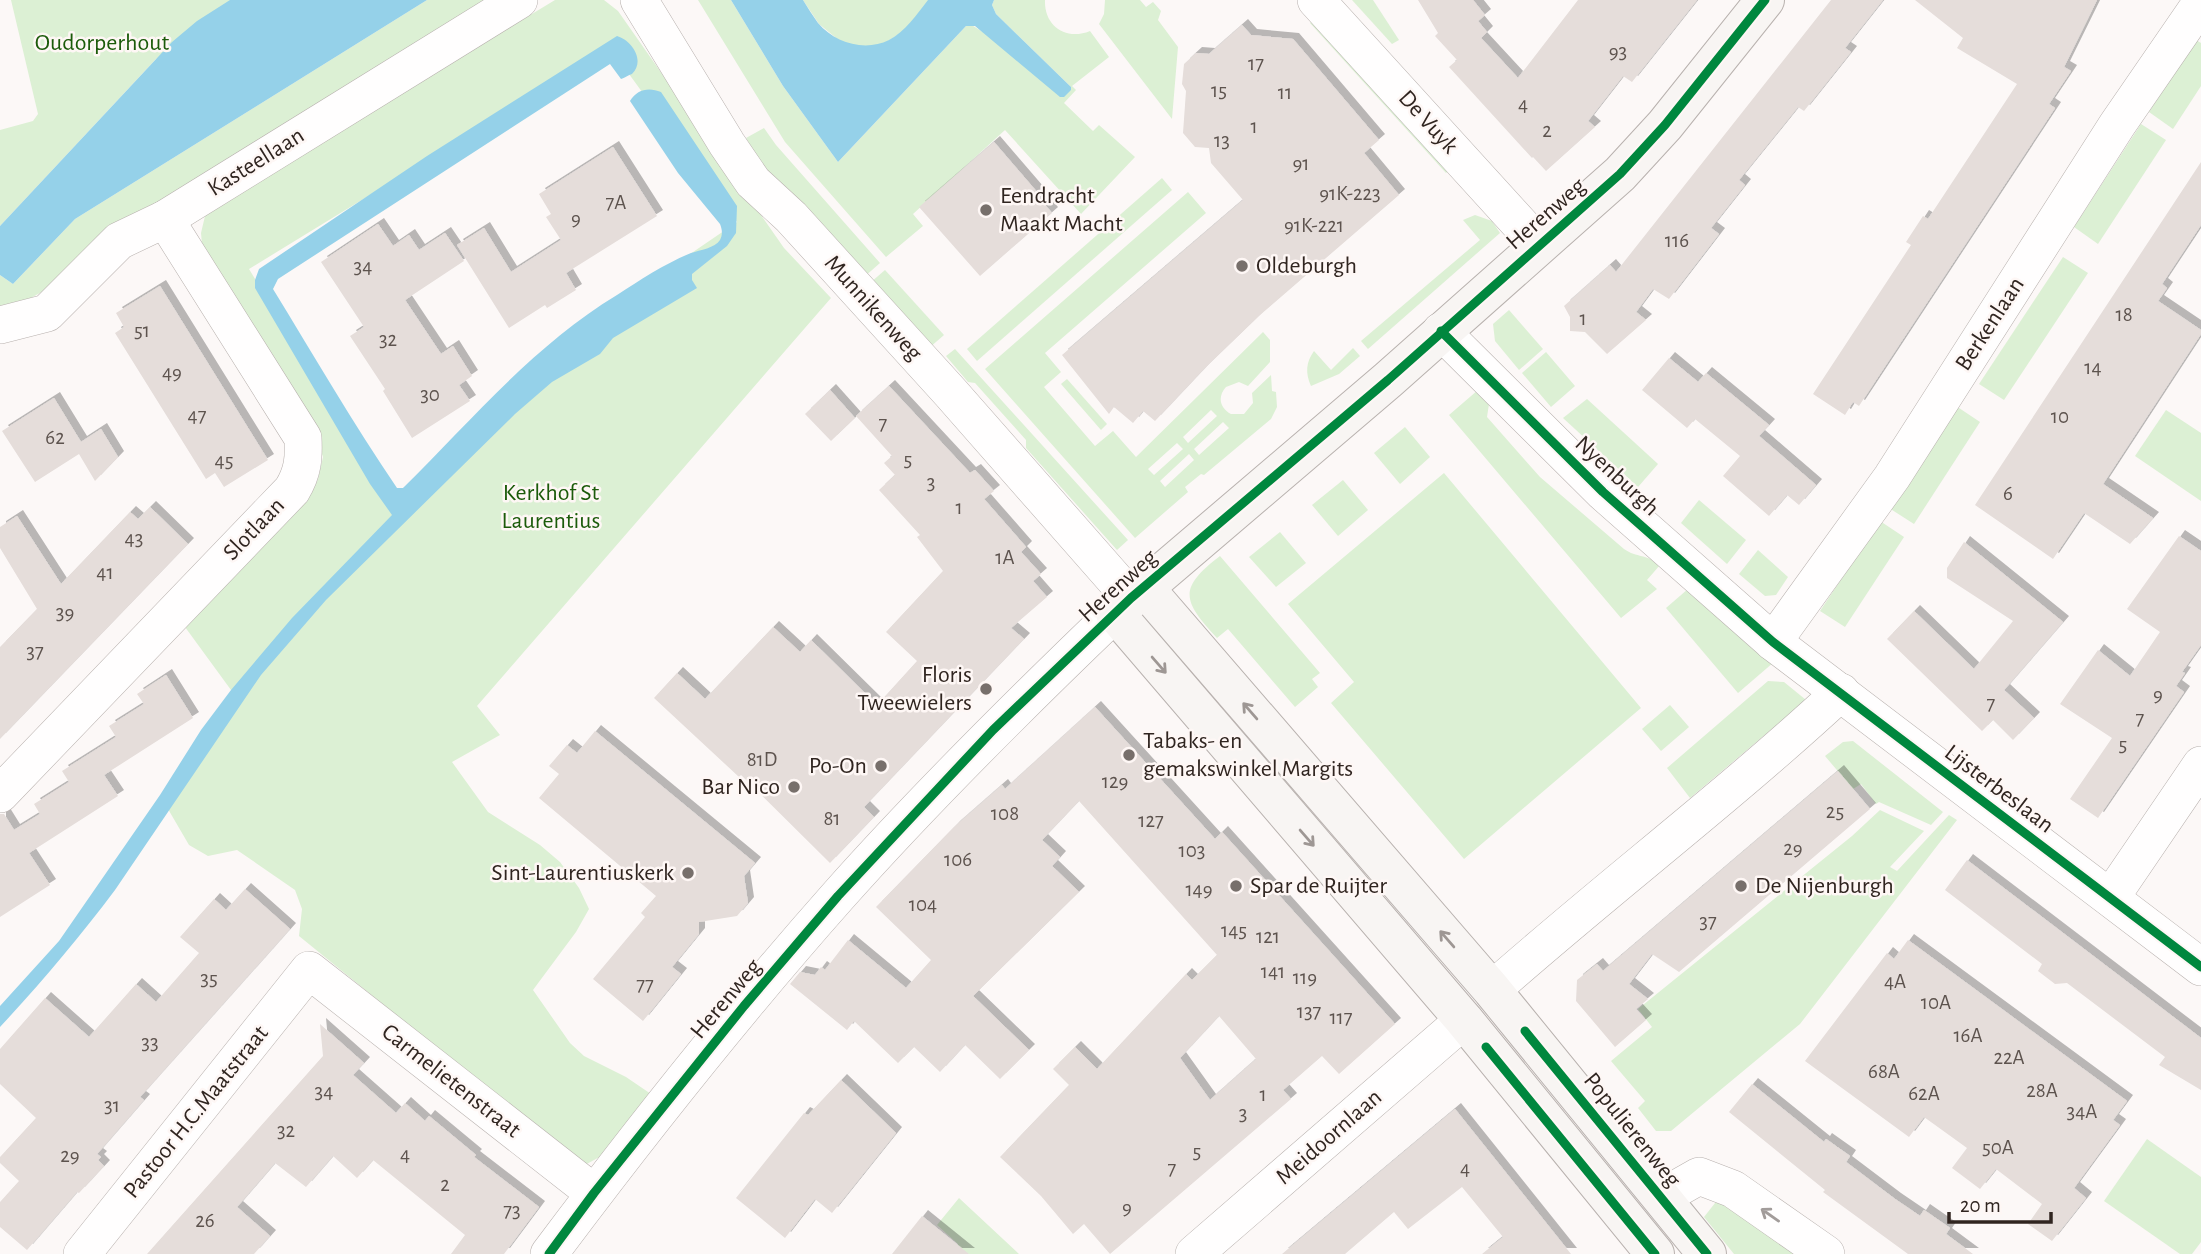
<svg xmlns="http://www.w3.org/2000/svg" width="2201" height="1254" viewBox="0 0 2201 1254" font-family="'Alegreya Sans',sans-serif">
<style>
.green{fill:#dcf0d4;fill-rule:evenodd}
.water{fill:#95d1e9}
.building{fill:#e5ddda;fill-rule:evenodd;filter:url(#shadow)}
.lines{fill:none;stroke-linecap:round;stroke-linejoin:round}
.street-casing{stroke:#b8b1ae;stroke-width:38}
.secondary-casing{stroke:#b8b1ae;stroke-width:40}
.street{stroke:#fffefe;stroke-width:37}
.secondary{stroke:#f8f5f3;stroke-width:38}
.cycleway-casing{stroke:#fef7f5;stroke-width:13}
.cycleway{stroke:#00873e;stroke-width:9}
.oneway{stroke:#9e9794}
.oneway2{stroke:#a29c9a}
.poi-dot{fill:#776f6b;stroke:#fef7f5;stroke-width:2.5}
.labels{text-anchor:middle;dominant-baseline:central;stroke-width:5;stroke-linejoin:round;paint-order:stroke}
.number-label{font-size:21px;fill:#5d534e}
.park-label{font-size:24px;fill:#1b5b0a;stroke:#fef7f5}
.street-label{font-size:24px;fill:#302520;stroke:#fef7f5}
.poi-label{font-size:24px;fill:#302520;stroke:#fef7f5;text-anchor:start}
</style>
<defs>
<filter id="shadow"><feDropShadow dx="6" dy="-6" stdDeviation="0" flood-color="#0004"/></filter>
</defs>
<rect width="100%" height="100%" fill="#fcf8f7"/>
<!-- green -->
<g class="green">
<path d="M11,0H246L156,59L0,226V130L33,121L38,114Z"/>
<path d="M427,0H485L47,289L29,299L0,307V275L13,284L75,219Z"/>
<path d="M555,0H604L618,11L784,248L831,298L477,706L500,735L452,762L488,812L540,845L560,862L579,888L589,909L576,932L533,990L570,1043L584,1056L626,1077L651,1094L603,1155L585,1165L568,1155L299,936L302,909L295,890L237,850L208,856L189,845L168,809L242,701L231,690L185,627L311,494L318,479L323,457L309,418L202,244L201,233L205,216L339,131ZM610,48L737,222L592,321L397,514L249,269Z"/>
<path d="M698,0H731L783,86L838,162L966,26L970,24L1071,87L996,14L992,5L994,0H1045C1044,26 1066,41 1090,31L1109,57L1072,86L1076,90L1064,103L1093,131L1099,125L1135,157L1081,214L1005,130L913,214L923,226L886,257L785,142Z"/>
<path d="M803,0H953L853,63L835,37L819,24Z"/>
<path d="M1105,0H1140L1146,7L1153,2L1161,11L1158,20L1178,47L1172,119L1099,24L1104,14Z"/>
<path d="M1352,0H1373L1399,40L1392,44Z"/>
<path d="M1315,18L1451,168L1446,173L1310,23Z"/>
<path d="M2196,40L2201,43V86L2173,129L2149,112Z"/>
<path d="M2141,124L2166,140L2098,244L2074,227Z"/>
<path d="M764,128L776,145L880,263L863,278L761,163L746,138Z"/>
<path d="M1162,178L1172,190L977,361L967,349Z"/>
<path d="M1188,192L1206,213L1045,353L1061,372L1044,387L1095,446L1113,431L1136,457L1263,332L1270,340V362L1248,386L1239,382L1226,387C1217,397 1220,408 1231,414H1244L1253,403L1252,393L1271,375L1272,391L1276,392L1277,407L1271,419L1204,475L1201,474L1185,487L1188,492L1135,538L985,369ZM1211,410L1217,416L1188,443L1183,437ZM1223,422L1229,428L1199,455L1194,449ZM1177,443L1183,449L1154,475L1148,469ZM1189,454L1194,460L1165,487L1160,481Z"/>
<path d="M1475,215L1492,221L1500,233L1368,349L1361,341L1480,240L1463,220Z"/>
<path d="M2063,257L2088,273L2004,400L1979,384Z"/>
<path d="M885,270L944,335L929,348L870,283Z"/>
<path d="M1509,310L1543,349L1519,370L1495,341L1493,324Z"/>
<path d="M1353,348L1360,356L1339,374L1311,386C1305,373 1306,362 1314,351L1331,370Z"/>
<path d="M955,349L1128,540L1117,550L1026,448V440L975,383L968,382L946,356Z"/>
<path d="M1546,352L1575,386L1551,407L1522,373Z"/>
<path d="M1067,379L1107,424L1101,430L1061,384Z"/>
<path d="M1478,390L1489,404L1487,417L1540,477L1624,549C1637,558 1647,554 1660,565L1647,580L1657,589L1621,618L1449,415Z"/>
<path d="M1587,399L1658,464L1638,487L1563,418Z"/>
<path d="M1956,406L1980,422L1914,524L1889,508Z"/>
<path d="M2166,410L2201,433V501L2135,456Z"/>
<path d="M1405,427L1430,457L1400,484L1374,453Z"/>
<path d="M1444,473L1641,708L1464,859L1331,703L1354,682L1288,604Z"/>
<path d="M1343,480L1368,510L1338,536L1312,505Z"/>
<path d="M1699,500L1746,540L1727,564L1681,523Z"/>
<path d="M1880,521L1904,537L1845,627L1820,611Z"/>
<path d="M1280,532L1306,563L1276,587L1249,557Z"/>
<path d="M1758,550L1788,577L1776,595L1765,596L1739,574Z"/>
<path d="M1220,556L1320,673L1312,679L1318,687L1295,707L1228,629L1217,638C1183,601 1177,589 1220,556Z"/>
<path d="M1688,589L1774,662L1738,693L1666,608Z"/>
<path d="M1768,681L1784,682L1811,704L1787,729L1773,728L1690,798L1667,768Z"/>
<path d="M1670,705L1689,727L1661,751L1642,729Z"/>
<path d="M1853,741L1943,812L1931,825L1879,802L1876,804L1861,784L1853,789L1825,756L1843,742Z"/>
<path d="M1880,810L1924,831L1890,867L1897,871L1949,815L1957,820L1800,1024L1671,1131H1656L1638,1108L1645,1101L1611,1061L1652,1027L1638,1009L1852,836Z"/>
<path d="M2147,1139L2201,1177V1242L2192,1254H2180L2104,1201Z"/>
<path d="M959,1198L1019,1254H951L958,1244L937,1225Z"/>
<path d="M1719,1198L1796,1254H1734L1704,1217Z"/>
</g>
<!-- water -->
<g class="water">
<path d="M230,0H427L75,219L13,284L0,275V226L172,42L197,21Z"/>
<path d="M731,0H803C808,8 813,16 818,23C835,43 865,52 889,40C905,32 917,14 928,0H994L992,5L996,14L1071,87V90L1064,97H1060L975,26H966L838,162L783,86Z"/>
<path d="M617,36C631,40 646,60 632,74C631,74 622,79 621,79L610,64L278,279L273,289C314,356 353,423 397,488H403C471,421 534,345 617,295C640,280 666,263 691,253C700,250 715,248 720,240C723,234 722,229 720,224L678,173L630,101C637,89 649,87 661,92L737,206L736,233L727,246L692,274V280L697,288L613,338L600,354L552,382L515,414L326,600L261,675L115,890C79,938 41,983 0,1027V1006L59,941L160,795L201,730L231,690L292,618L392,515L370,484L255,288V280L259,269L427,156Z"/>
</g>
<!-- building -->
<g class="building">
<path d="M1418,0H1473L1485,15L1478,21L1487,32L1481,38L1518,78L1578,0H1697L1632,82L1623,76L1588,121L1595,127L1546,171L1533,157L1532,158L1449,67L1457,60L1435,36L1438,33Z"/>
<path d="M1831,0H1883L1845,48L1851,52L1804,111L1798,107L1739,180L1745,185L1711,228L1719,234L1669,299L1653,289L1636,312L1646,320L1607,354L1585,332L1570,331V317L1564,306L1610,265L1616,272Z"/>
<path d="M1915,0H2097L2064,67L2071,71L2049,104L2055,108L1859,406L1853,402L1845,415L1813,394L1911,245L1906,242L1923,216L1928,219L2017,84L1957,48L1963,38Z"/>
<path d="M1242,25L1251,35L1293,39L1379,140L1364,153L1399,195L1260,315L1204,369L1155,421L1143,411L1133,423L1114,407L1109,414L1062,355L1243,200L1211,163L1209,148L1195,147L1183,133L1186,91L1182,84L1184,64L1196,53L1209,54Z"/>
<path d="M994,142L1037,192L1035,193L1052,213L980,276L919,207Z"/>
<path d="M613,147L657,216L566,273L576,290L547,308L545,305L509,328L457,245L484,228L511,272L561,240L546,217L551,214L539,194Z"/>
<path d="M2201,162V225L2162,284L2167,288L2158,301L2201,330V334L2103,484L2153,518L2130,544L2084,513L2053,559L1975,505Z"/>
<path d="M378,224L393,246L409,235L419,250L445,233L464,261L405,300L441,354L453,346L472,376L459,385L470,401L412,438L383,391L385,389L350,336L364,327L321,262Z"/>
<path d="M160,286L268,460L224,487L215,473L206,479L115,333L124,327L116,313Z"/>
<path d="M1669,358L1698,382L1706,373L1769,425L1759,436L1816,485L1799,505L1787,495L1769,516L1723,476L1740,456L1695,419L1687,428L1642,390Z"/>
<path d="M889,386L970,473L975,470L994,491L984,499L1026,547L1021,552L1041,574L1033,581L1047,597L1011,628L1024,639L864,807L874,817L830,863L741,775L739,777L654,698L677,673L705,699L773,627L800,652L811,640L877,705L917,661L886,632L943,571L917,537L920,535L879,490L895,475L884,463L892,456L856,416Z"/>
<path d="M830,390L855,418L831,441L805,414Z"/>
<path d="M54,398L81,442L101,429L118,457L95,481L79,454L35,482L2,431Z"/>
<path d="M150,507L188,544L0,739V647L37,609L0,548V527L17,516L61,584L130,512L138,519Z"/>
<path d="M2179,536L2201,551V645L2182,672L2185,673L2176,686L2184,692L2098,818L2070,799L2112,738L2060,704L2098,650L2130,676L2160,632L2127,609Z"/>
<path d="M1964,542L2063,622L2004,690L2034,718L2013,740L1993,720L1982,731L1887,639L1914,611L1974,669L2013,621L1947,578V568Z"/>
<path d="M166,675L193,718L104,775L118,796L29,853L50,885L0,917V814H4L14,830L40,814L34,804L69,782L62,771L116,737L109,726L144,704L137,694Z"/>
<path d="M1095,707L1215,839L1222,832L1395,1024L1339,1074L1322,1056L1283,1090L1291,1099L1110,1254L1084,1224L1073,1234L1041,1196L1000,1157L1069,1085L1053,1069L1075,1047L1097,1069L1186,974L1192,980L1217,955L1079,801L1042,840L1060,857L1052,866L1079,892L973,996L1029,1050L1000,1079L965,1045L940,1072L914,1047L898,1063L854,1021L847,1030L790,984L800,972L815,975L821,967L825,970L848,940L906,988L931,960L876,907L954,827L1002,785L1005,789ZM1219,1016L1256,1059L1210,1100L1180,1058Z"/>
<path d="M595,731L755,863L744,876L748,903L737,916L699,922V934L672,967L681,974L643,1021L593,979L645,917L641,913L656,896L539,798L559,774L549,766L567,745L577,753Z"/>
<path d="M1838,771L1870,809L1679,972L1652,954L1629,984L1648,999L1636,1009L1646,1020L1615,1047L1576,1001L1577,980L1597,964L1603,971Z"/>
<path d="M1967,860L2201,1038V1090L2159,1065L2165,1057L2067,983L2055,984L2038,971L2042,964L1945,890Z"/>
<path d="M245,889L290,929L140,1097L144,1100L97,1154L101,1157L98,1160L104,1166L79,1193L77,1192L27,1250L0,1227V1202L19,1181L0,1163V1157L36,1118L0,1084V1049L45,998L89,1037L136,984L156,1002L199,953L180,937L214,899L226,910Z"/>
<path d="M1908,940L2127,1101L2113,1120L2120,1125L2074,1188L2086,1198L2052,1241L2028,1224L2042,1204L1996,1169L1980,1189L1952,1168L1967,1148L1924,1117L1909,1137L1805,1061L1887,953L1894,959Z"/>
<path d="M320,1024L364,1063L353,1075L396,1113L405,1103L425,1121L429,1116L476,1155L474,1157L539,1207L504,1254H451L465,1235L373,1160L357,1178L333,1156L306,1187L275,1163L237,1207L270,1236L254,1254H147L323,1056Z"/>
<path d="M841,1080L896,1133L832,1213L815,1199L785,1238L736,1198L804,1113L808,1115Z"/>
<path d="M1752,1084L1824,1142L1826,1139L1850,1156L1846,1162L1895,1199L1920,1216L1924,1210L1950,1228L1946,1234L1973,1254H1908L1823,1192L1825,1190L1729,1112Z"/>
<path d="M1455,1109L1571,1254H1482L1503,1237L1462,1187L1408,1229L1394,1212L1345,1254H1282Z"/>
<path d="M922,1216L969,1254H892Z"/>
</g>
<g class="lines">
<!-- street casing -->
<g class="street-casing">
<g id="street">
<path d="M639,0L727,144L753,182L791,217L950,392L1131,598"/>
<path d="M1316,0L1539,245"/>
<path d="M0,325L47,313L119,241L165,219L519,0"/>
<path d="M1441,331L1603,492L1773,642L2201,967"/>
<path d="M1773,642L1892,477L2117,125L2201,3"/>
<path d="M0,794L292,490C303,472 304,458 303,438L165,219"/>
<path d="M2111,897L2201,765"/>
<path d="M1492,990C1606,889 1729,796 1841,692"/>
<path d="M1662,1197L1699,1176L1733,1189L1826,1254"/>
<path d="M82,1254L309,970L594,1193"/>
<path d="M549,1254C641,1131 736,1011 838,896C926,797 1019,705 1115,613"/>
<path d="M1194,1254L1464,1020"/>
</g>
</g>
<!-- secondary casing -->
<g class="secondary-casing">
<g id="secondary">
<path d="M1144,587L1492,990L1707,1254"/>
<path d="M1655,1254L1464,1020L1115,613L1388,380L1620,174L1665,125L1765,0"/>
</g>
</g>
<!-- street -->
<use href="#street" class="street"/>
<!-- secondary -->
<use href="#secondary" class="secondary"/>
<!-- cycleway casing -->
<g class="cycleway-casing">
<g id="cycleway">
<path d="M1441,331L1603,492L1773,642L2201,967"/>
<path d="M1525,1031L1707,1254"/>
<path d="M1486,1047L1655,1254"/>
<path d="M549,1254L594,1193L744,1006L838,896L993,730L1131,598L1388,380L1620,174L1665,125L1765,0"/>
</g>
</g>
<!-- cycleway -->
<use href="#cycleway" class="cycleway"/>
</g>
<!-- one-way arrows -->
<defs><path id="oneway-shaft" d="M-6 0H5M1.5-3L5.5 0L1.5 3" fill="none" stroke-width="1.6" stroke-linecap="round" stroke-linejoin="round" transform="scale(1.75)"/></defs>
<g class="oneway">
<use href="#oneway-shaft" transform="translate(1159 665) rotate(49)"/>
<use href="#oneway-shaft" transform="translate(1250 711) rotate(-131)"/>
<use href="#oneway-shaft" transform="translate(1307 838) rotate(49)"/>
<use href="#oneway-shaft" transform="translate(1447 939) rotate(-131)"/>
</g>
<use class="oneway2" href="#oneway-shaft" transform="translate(1770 1215) rotate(-145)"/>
<!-- markers -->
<g class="poi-dot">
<circle cx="986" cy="210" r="7"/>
<circle cx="1242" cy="266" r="7"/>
<circle cx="986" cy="689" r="7"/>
<circle cx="1129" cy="755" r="7"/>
<circle cx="881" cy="766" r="7"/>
<circle cx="794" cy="787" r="7"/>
<circle cx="688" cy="873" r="7"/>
<circle cx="1236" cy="886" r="7"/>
<circle cx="1741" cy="886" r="7"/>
</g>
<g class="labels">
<!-- number labels -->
<g class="number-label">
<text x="1618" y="51">93</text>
<text x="1256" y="63">17</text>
<text x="1219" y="90">15</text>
<text x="1285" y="92">11</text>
<text x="1523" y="104">4</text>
<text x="1254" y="126">1</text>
<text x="1547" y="130">2</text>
<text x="1222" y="140">13</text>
<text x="1301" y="163">91</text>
<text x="1350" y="193">91K-223</text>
<text x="616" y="202">7A</text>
<text x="576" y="218">9</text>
<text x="1314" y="225">91K-221</text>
<text x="1677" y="240">116</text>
<text x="363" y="266">34</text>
<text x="2124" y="314">18</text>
<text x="1583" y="318">1</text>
<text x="142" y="330">51</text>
<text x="388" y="339">32</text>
<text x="2093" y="367">14</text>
<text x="172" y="372">49</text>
<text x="430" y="394">30</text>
<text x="197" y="415">47</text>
<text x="2060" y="416">10</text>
<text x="883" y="423">7</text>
<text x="55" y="437">62</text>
<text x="908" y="459">5</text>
<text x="224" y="460">45</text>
<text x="931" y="482">3</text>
<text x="2008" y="493">6</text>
<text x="959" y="507">1</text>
<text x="134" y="538">43</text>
<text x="1005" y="557">1A</text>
<text x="105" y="572">41</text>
<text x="65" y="612">39</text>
<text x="35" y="651">37</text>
<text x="2158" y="694">9</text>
<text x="1991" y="703">7</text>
<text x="2140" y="718">7</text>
<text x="2123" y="744">5</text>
<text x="762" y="759">81D</text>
<text x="1115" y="781">129</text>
<text x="1835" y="811">25</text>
<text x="1005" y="813">108</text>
<text x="832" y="818">81</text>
<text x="1151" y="820">127</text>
<text x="1793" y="848">29</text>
<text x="1192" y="850">103</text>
<text x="958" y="859">106</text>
<text x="1199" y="889">149</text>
<text x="923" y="904">104</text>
<text x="1708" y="921">37</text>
<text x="1234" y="930">145</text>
<text x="1268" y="936">121</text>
<text x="1273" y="971">141</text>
<text x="1305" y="977">119</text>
<text x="209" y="978">35</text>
<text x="1895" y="981">4A</text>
<text x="645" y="984">77</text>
<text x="1936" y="1002">10A</text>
<text x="1309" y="1011">137</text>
<text x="1341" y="1017">117</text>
<text x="1968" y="1035">16A</text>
<text x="150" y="1042">33</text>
<text x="2009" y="1057">22A</text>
<text x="1884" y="1071">68A</text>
<text x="2042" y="1090">28A</text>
<text x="324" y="1091">34</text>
<text x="1924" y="1093">62A</text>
<text x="1263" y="1094">1</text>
<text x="112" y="1105">31</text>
<text x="2082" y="1111">34A</text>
<text x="1243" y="1113">3</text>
<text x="286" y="1130">32</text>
<text x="1998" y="1147">50A</text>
<text x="1197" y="1151">5</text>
<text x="405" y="1154">4</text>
<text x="70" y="1155">29</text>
<text x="1172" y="1168">7</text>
<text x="1465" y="1168">4</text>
<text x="445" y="1184">2</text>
<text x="1127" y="1207">9</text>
<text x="512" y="1210">73</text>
<text x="205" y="1220">26</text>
</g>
<!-- park labels -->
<g class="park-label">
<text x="102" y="43">Oudorperhout</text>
<text x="551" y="493">Kerkhof St<tspan x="551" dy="28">Laurentius</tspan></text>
</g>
<!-- street labels -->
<g class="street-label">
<text transform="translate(1428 122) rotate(48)">De Vuyk</text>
<text transform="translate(256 162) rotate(-32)">Kasteellaan</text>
<text transform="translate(1546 214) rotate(-41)">Herenweg</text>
<text transform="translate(873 308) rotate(48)">Munnikenweg</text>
<text transform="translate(1990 324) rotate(-57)">Berkenlaan</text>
<text transform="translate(1617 476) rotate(43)">Nyenburgh</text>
<text transform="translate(254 529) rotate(-46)">Slotlaan</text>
<text transform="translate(1118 586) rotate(-42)">Herenweg</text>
<text transform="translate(1999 789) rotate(37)">Lijsterbeslaan</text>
<text transform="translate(726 999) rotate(-50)">Herenweg</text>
<text transform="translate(451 1081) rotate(38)">Carmelietenstraat</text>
<text transform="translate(196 1112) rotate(-51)">Pastoor H.C.Maatstraat</text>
<text transform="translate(1632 1130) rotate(51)">Populierenweg</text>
<text transform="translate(1329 1137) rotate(-41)">Meidoornlaan</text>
</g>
<!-- poi labels -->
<g class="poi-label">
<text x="1000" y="196">Eendracht<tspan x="1000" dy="28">Maakt Macht</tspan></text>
<text x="1256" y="266">Oldeburgh</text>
<text x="972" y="675" text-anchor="end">Floris<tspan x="972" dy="28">Tweewielers</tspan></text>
<text x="1143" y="741">Tabaks- en<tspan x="1143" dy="28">gemakswinkel Margits</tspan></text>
<text x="867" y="766" text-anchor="end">Po-On</text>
<text x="780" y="787" text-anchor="end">Bar Nico</text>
<text x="674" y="873" text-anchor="end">Sint-Laurentiuskerk</text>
<text x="1250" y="886">Spar de Ruijter</text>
<text x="1755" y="886">De Nijenburgh</text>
</g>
</g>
<!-- scale -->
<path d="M1949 1212v10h102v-10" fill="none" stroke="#302520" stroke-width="3.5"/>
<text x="1960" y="1212" font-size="21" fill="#302520" stroke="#fef7f5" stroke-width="5" paint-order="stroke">20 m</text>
</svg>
